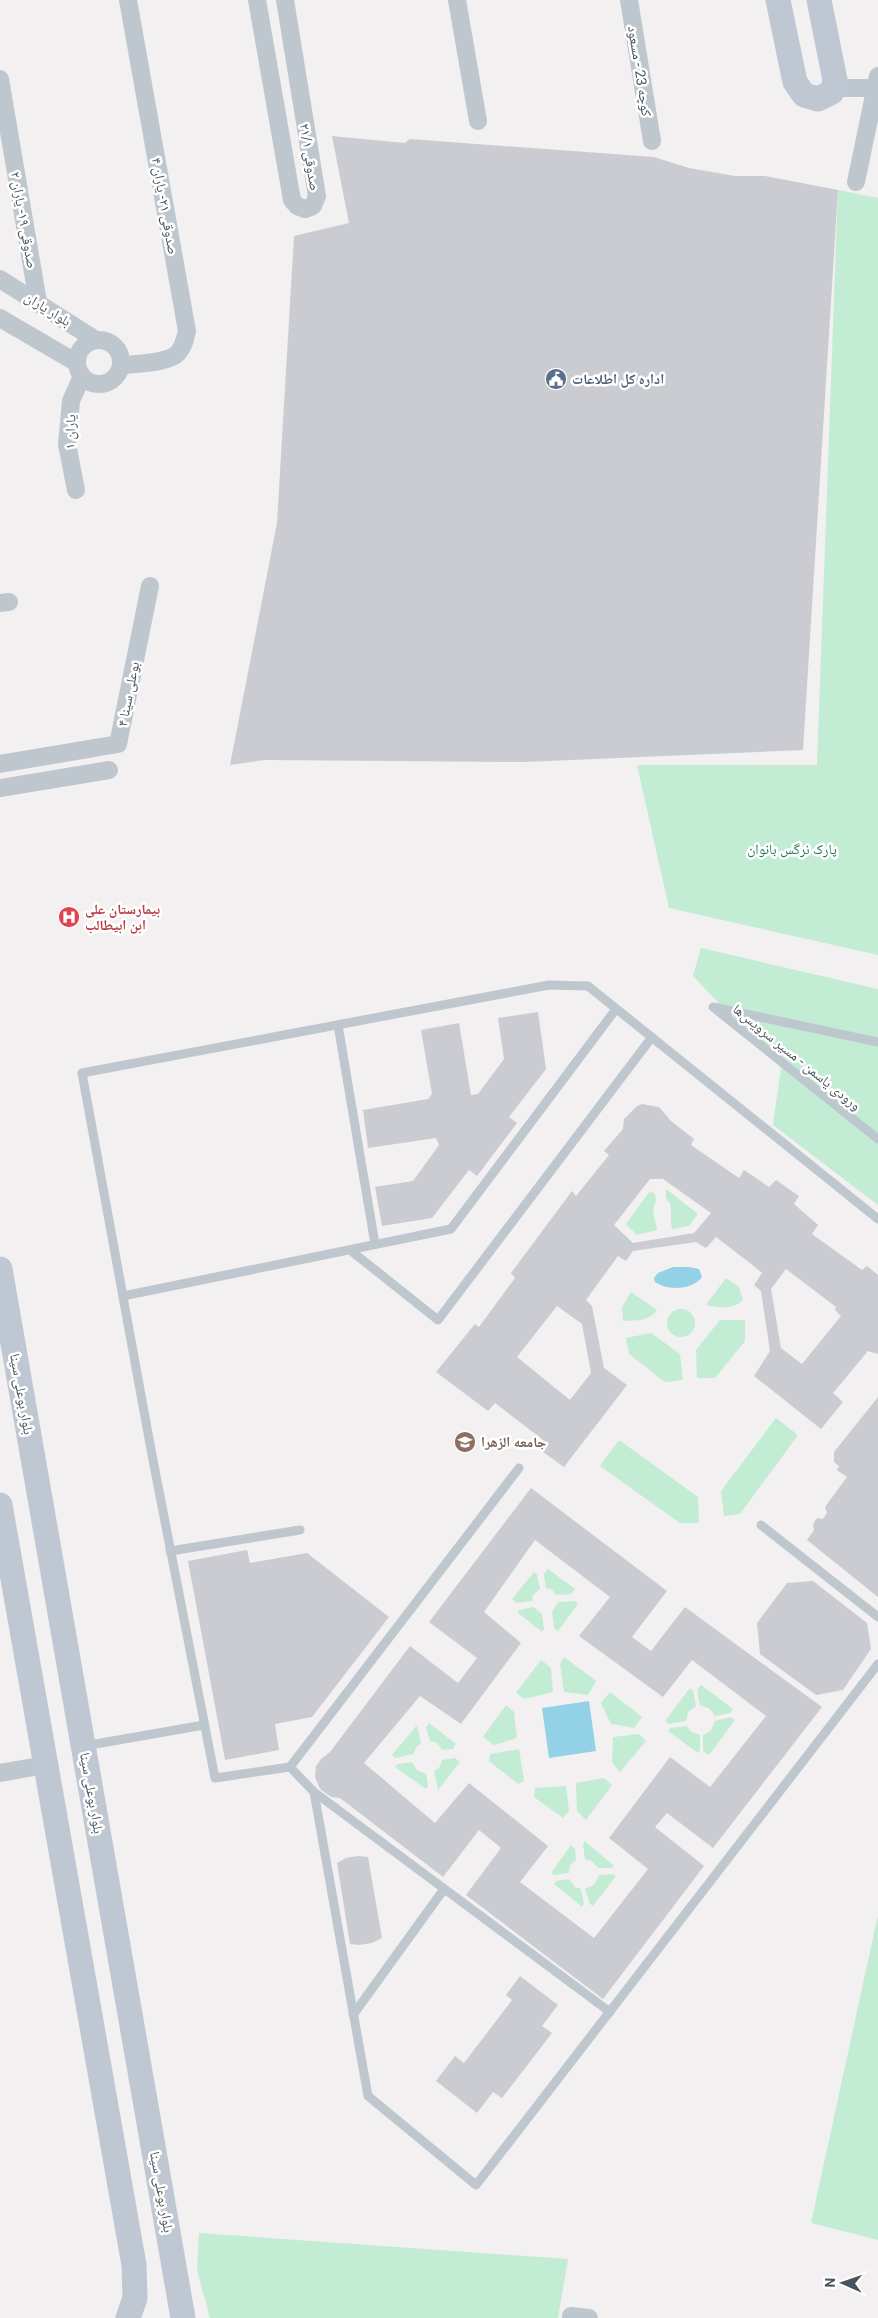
<svg xmlns="http://www.w3.org/2000/svg" width="878" height="2318" viewBox="0 0 878 2318" font-family="Roboto,'Noto Naskh Arabic',sans-serif">
<style>
.green{fill:#c2ecd4}
.water{fill:#93d2e6}
.building{fill:#cbccd2;fill-rule:evenodd}
.lines{fill:none;stroke-linecap:round;stroke-linejoin:round}
.service{stroke:#bfc7ce;stroke-width:9}
.minor{stroke:#bfc7ce;stroke-width:18}
.secondary{stroke:#bfc8d2;stroke-width:25}
.labels{text-anchor:middle;dominant-baseline:central;stroke-width:5;stroke-linejoin:round;paint-order:stroke}
.street-label{font-size:14px;fill:#49535c;stroke:#fff}
.service-label{font-size:14px;font-weight:bold;fill:#4e5e75;stroke:#fff;text-anchor:start}
.park-label{font-size:14px;fill:#1e7a4f;stroke:#fff}
.health-label{font-size:14px;font-weight:bold;fill:#be3a42;stroke:#fff;text-anchor:start}
.education-label{font-size:14px;font-weight:bold;fill:#785e54;stroke:#fff;text-anchor:start}
</style>
<rect width="100%" height="100%" fill="#f2f0f0"/>
<!-- green -->
<g class="green">
<path d="M838,190L878,198V955L669,908L637,765H817Z"/>
<path d="M701,948L878,989V1205L773,1125L781,1068L693,976Z"/>
<path d="M666,1189L698,1214L689,1226L672,1229C670,1220 672,1212 670,1203L666,1199Z"/>
<path d="M650,1191L655,1194L656,1201C650,1211 656,1219 657,1230L637,1235L626,1224Z"/>
<path d="M726,1278L739,1287L743,1300C731,1310 721,1308 706,1305Z"/>
<path d="M631,1292L657,1310C648,1322 637,1320 623,1321L622,1307Z"/>
<circle cx="681" cy="1323" r="14"/>
<path d="M720,1320H745V1341L715,1378H697L696,1350Z"/>
<path d="M651,1333L680,1354L683,1380L665,1382L629,1354L626,1338Z"/>
<path d="M776,1418L798,1435L740,1514L724,1516L721,1491Z"/>
<path d="M619,1440L698,1497L699,1523H680L600,1466Z"/>
<path d="M548,1569L575,1589L571,1594L557,1595L551,1589L546,1588L544,1574Z"/>
<path d="M534,1572L537,1575L540,1589L533,1595L532,1601L516,1603L512,1599Z"/>
<path d="M575,1601L578,1604L558,1631L554,1628L552,1612L558,1602Z"/>
<path d="M533,1607L542,1614L544,1629L542,1632L517,1612L519,1610Z"/>
<path d="M564,1657L596,1681L588,1695L564,1692L560,1664Z"/>
<path d="M541,1660L551,1668L553,1692L524,1699L516,1693Z"/>
<path d="M701,1685L733,1709L730,1713L715,1716L710,1709L700,1705L697,1690Z"/>
<path d="M690,1688L693,1691L696,1706L688,1712L686,1721L669,1724L665,1721Z"/>
<path d="M610,1692L642,1717L634,1728L611,1724L601,1703Z"/>
<path d="M506,1705L514,1712L517,1738L494,1745L483,1737Z"/>
<path d="M731,1717L735,1720L709,1755L703,1751V1735L711,1731L715,1721Z"/>
<path d="M429,1723L456,1744L453,1749L442,1750L437,1743L430,1741L426,1728Z"/>
<path d="M417,1725L421,1744L417,1746L413,1754L396,1758L392,1755Z"/>
<path d="M687,1726L690,1731L700,1735V1750L698,1753L668,1731L670,1728Z"/>
<path d="M639,1734L646,1741L620,1772L612,1762L613,1737Z"/>
<path d="M519,1749L524,1781L518,1784L489,1761L490,1754Z"/>
<path d="M455,1758L460,1762L438,1790L434,1771L439,1768L442,1760Z"/>
<path d="M412,1762L417,1770L426,1774L428,1786L426,1789L395,1767L398,1764Z"/>
<path d="M604,1778L612,1785L586,1820L577,1811L576,1783Z"/>
<path d="M566,1786L569,1811L563,1818L534,1797L535,1788Z"/>
<path d="M585,1841L614,1866L612,1868H598L593,1862L585,1859L583,1844Z"/>
<path d="M571,1845L575,1849L576,1860L571,1864L568,1873L555,1875L551,1873Z"/>
<path d="M613,1874L616,1876L593,1906L590,1904L585,1889L594,1885L599,1875Z"/>
<path d="M569,1879L575,1887L581,1889L584,1904L582,1907L554,1884L556,1881Z"/>
<path d="M878,1915V2240L811,2223Z"/>
<path d="M199,2233L568,2259L558,2318H210L197,2270Z"/>
</g>
<!-- water -->
<g class="water">
<path d="M673,1267H689L699,1269L702,1277C693,1290 667,1291 655,1282L654,1278L658,1273Z"/>
<path d="M589,1701L596,1751L549,1758L542,1708Z"/>
</g>
<!-- building -->
<g class="building">
<path d="M332,136L405,143L410,139L654,157L689,168L735,176H765L838,190L803,750L525,762L265,760L230,765L277,523L294,236L349,223Z"/>
<path d="M538,1012L546,1069L509,1117L517,1123L477,1176L469,1170L432,1218L382,1226L375,1187L413,1181L439,1145L436,1138L368,1148L363,1110L428,1099L432,1094L421,1030L459,1023L471,1095L478,1094L504,1059L498,1018Z"/>
<path d="M642,1104L659,1107L671,1121L694,1139L691,1145L739,1178L744,1170L769,1187L776,1180L799,1196L794,1204L818,1225L812,1234L862,1270L867,1266L878,1275V1354L868,1351L833,1393L843,1402L821,1429L754,1376L770,1351L761,1291L754,1285L762,1273L750,1263L716,1237L706,1248L696,1242L633,1251L626,1261L618,1256L586,1300L592,1306L604,1368L627,1385L564,1467L536,1447L542,1439L495,1403L488,1411L436,1372L475,1324L479,1327L515,1278L511,1273L572,1191L576,1196L609,1155L604,1151L623,1129L624,1119L637,1106ZM650,1179H663L711,1213L694,1233L633,1243L614,1225ZM786,1269L836,1307L835,1310L841,1316L802,1364L781,1348L771,1289ZM557,1306L582,1324L591,1373L570,1400L517,1357Z"/>
<path d="M878,1397V1597L807,1540L814,1530L813,1524L817,1518L823,1519L827,1513L825,1507L847,1477L837,1470L839,1466L834,1462V1452Z"/>
<path d="M531,1488L667,1591L632,1637L651,1651L685,1607L822,1707L713,1848L667,1813L655,1827L704,1866L603,1999L466,1895L501,1848L479,1830L443,1877L340,1798L331,1797L320,1789L315,1777L316,1766L321,1759L330,1752L410,1646L458,1683L477,1658L429,1622ZM535,1540L610,1597L579,1636L663,1697L692,1660L766,1716L710,1787L670,1757L609,1838L648,1869L594,1938L520,1882L548,1846L469,1783L435,1823L364,1763L420,1696L461,1724L521,1643L484,1612Z"/>
<path d="M247,1550L250,1563L307,1553L389,1617L312,1717L275,1724L279,1750L225,1760L188,1561Z"/>
<path d="M813,1581L867,1623L871,1649L843,1690L816,1695L760,1654L757,1623L787,1583Z"/>
<path d="M358,1856L368,1857L382,1938L372,1943L359,1945L350,1944L337,1863L346,1858Z"/>
<path d="M520,1976L558,2005L542,2026L552,2033L502,2098L493,2092L477,2113L436,2081L455,2056L464,2063L512,2000L506,1995Z"/>
</g>
<g class="lines">
<!-- service -->
<g class="service">
<path d="M338,1025L375,1244"/>
<path d="M878,1042L713,1007L878,1139"/>
<path d="M878,1219L588,986L549,985L82,1073L152,1455L215,1778L290,1767L314,1792L368,2096L476,2185L878,1664"/>
<path d="M350,1250L438,1320L652,1037"/>
<path d="M123,1296L451,1229L616,1009"/>
<path d="M761,1525L878,1617"/>
<path d="M170,1551L300,1530"/>
<path d="M84,1746L204,1725"/>
<path d="M290,1767L519,1468"/>
<path d="M314,1792L610,2012"/>
<path d="M353,2015L444,1889"/>
</g>
<!-- minor -->
<g class="minor">
<path d="M257,0L292,200L297,206L305,209L313,206L317,196L285,0"/>
<path d="M457,0L478,121"/>
<path d="M629,0L652,141"/>
<path d="M0,79L38,302"/>
<path d="M834,88H875"/>
<path d="M856,182L878,76"/>
<path d="M0,279L96,340"/>
<path d="M0,318L77,363"/>
<circle cx="99" cy="362" r="22"/>
<path d="M122,365C135,364 169,363 178,353C184,346 185,339 187,331L128,0"/>
<path d="M76,490L67,444L71,401L82,376"/>
<path d="M0,603L9,602"/>
<path d="M0,764L118,744L150,586"/>
<path d="M0,788L109,770"/>
<path d="M0,1773L45,1765"/>
<path d="M571,2316L589,2318"/>
</g>
<!-- secondary -->
<g class="secondary">
<path d="M778,0L795,82L804,95L818,99L832,92L835,80L819,0"/>
<path d="M0,1269L183,2318"/>
<path d="M0,1505L134,2265L135,2298L128,2318"/>
</g>
</g>
<!-- icons -->
<defs>
<g id="civic-disc" transform="scale(1.125)"><circle r="9.5" fill="#5c6f8a" stroke="#fff"/><path d="M-.6-6.5H3V-4.5H.6V-3L4-1V1h2V6H-6V1h2V-1L-.6-3ZM-1.2 2.5V6h2.4V2.5Z" fill="#fff"/></g>
<g id="hospital-disc" transform="scale(1.125)"><circle r="9.5" fill="#e0444e" stroke="#fff"/><path d="M-5-5h3v3.5h4V-5h3V5h-3V1.5h-4V5h-3Z" fill="#fff"/></g>
<g id="university-disc" transform="scale(1.125)"><circle r="9.5" fill="#8d6e63" stroke="#fff"/><path d="M0-5L7-2L0 1L-7-2ZM-4 1L0 2.5L4 1V4Q0 6-4 4Z" fill="#fff"/></g>
</defs>
<g fill-rule="evenodd">
<use href="#civic-disc" x="556" y="379"/>
<use href="#hospital-disc" x="69" y="917"/>
<use href="#university-disc" x="465" y="1442"/>
</g>
<g class="labels">
<!-- street labels -->
<g class="street-label">
<text transform="translate(640 71) rotate(81)">کوچه 23 - مسعود</text>
<text transform="translate(310 157) rotate(81)">صدوقی ۲۱/۱</text>
<text transform="translate(165 206) rotate(80)">صدوقی ۲۱- یاران ۴</text>
<text transform="translate(24 220) rotate(80)">صدوقی ۱۹- یاران ۲</text>
<text transform="translate(48 309) rotate(32)">بلوار یاران</text>
<text transform="translate(70 432) rotate(-89)">یاران ۱</text>
<text transform="translate(128 694) rotate(-79)">بوعلی سینا ۴</text>
<text transform="translate(797 1057) rotate(39)">ورودی یاسمن - مسیر سرویس‌ها</text>
<text transform="translate(22 1394) rotate(80)">بلوار بوعلی سینا</text>
<text transform="translate(92 1793) rotate(80)">بلوار بوعلی سینا</text>
<text transform="translate(162 2192) rotate(80)">بلوار بوعلی سینا</text>
</g>
<!-- service labels -->
<g class="service-label">
<text x="572" y="379">اداره کل اطلاعات</text>
</g>
<!-- park labels -->
<g class="park-label">
<text x="792" y="849">پارک نرگس بانوان</text>
</g>
<!-- health labels -->
<g class="health-label">
<text x="85" y="909">بیمارستان علی<tspan x="85" dy="16">ابن ابیطالب</tspan></text>
</g>
<!-- education labels -->
<g class="education-label">
<text x="481" y="1442">جامعه الزهرا</text>
</g>
</g>
<!-- north arrow -->
<g transform="translate(843 2283) rotate(272)" stroke="#ffffff" stroke-width="4" paint-order="stroke">
<path d="M0-4L9 19L0 12L-9 19Z" fill="#49535c"/>
<text y="-8" font-size="14" font-weight="bold" text-anchor="middle" fill="#49535c">N</text>
</g>
</svg>
